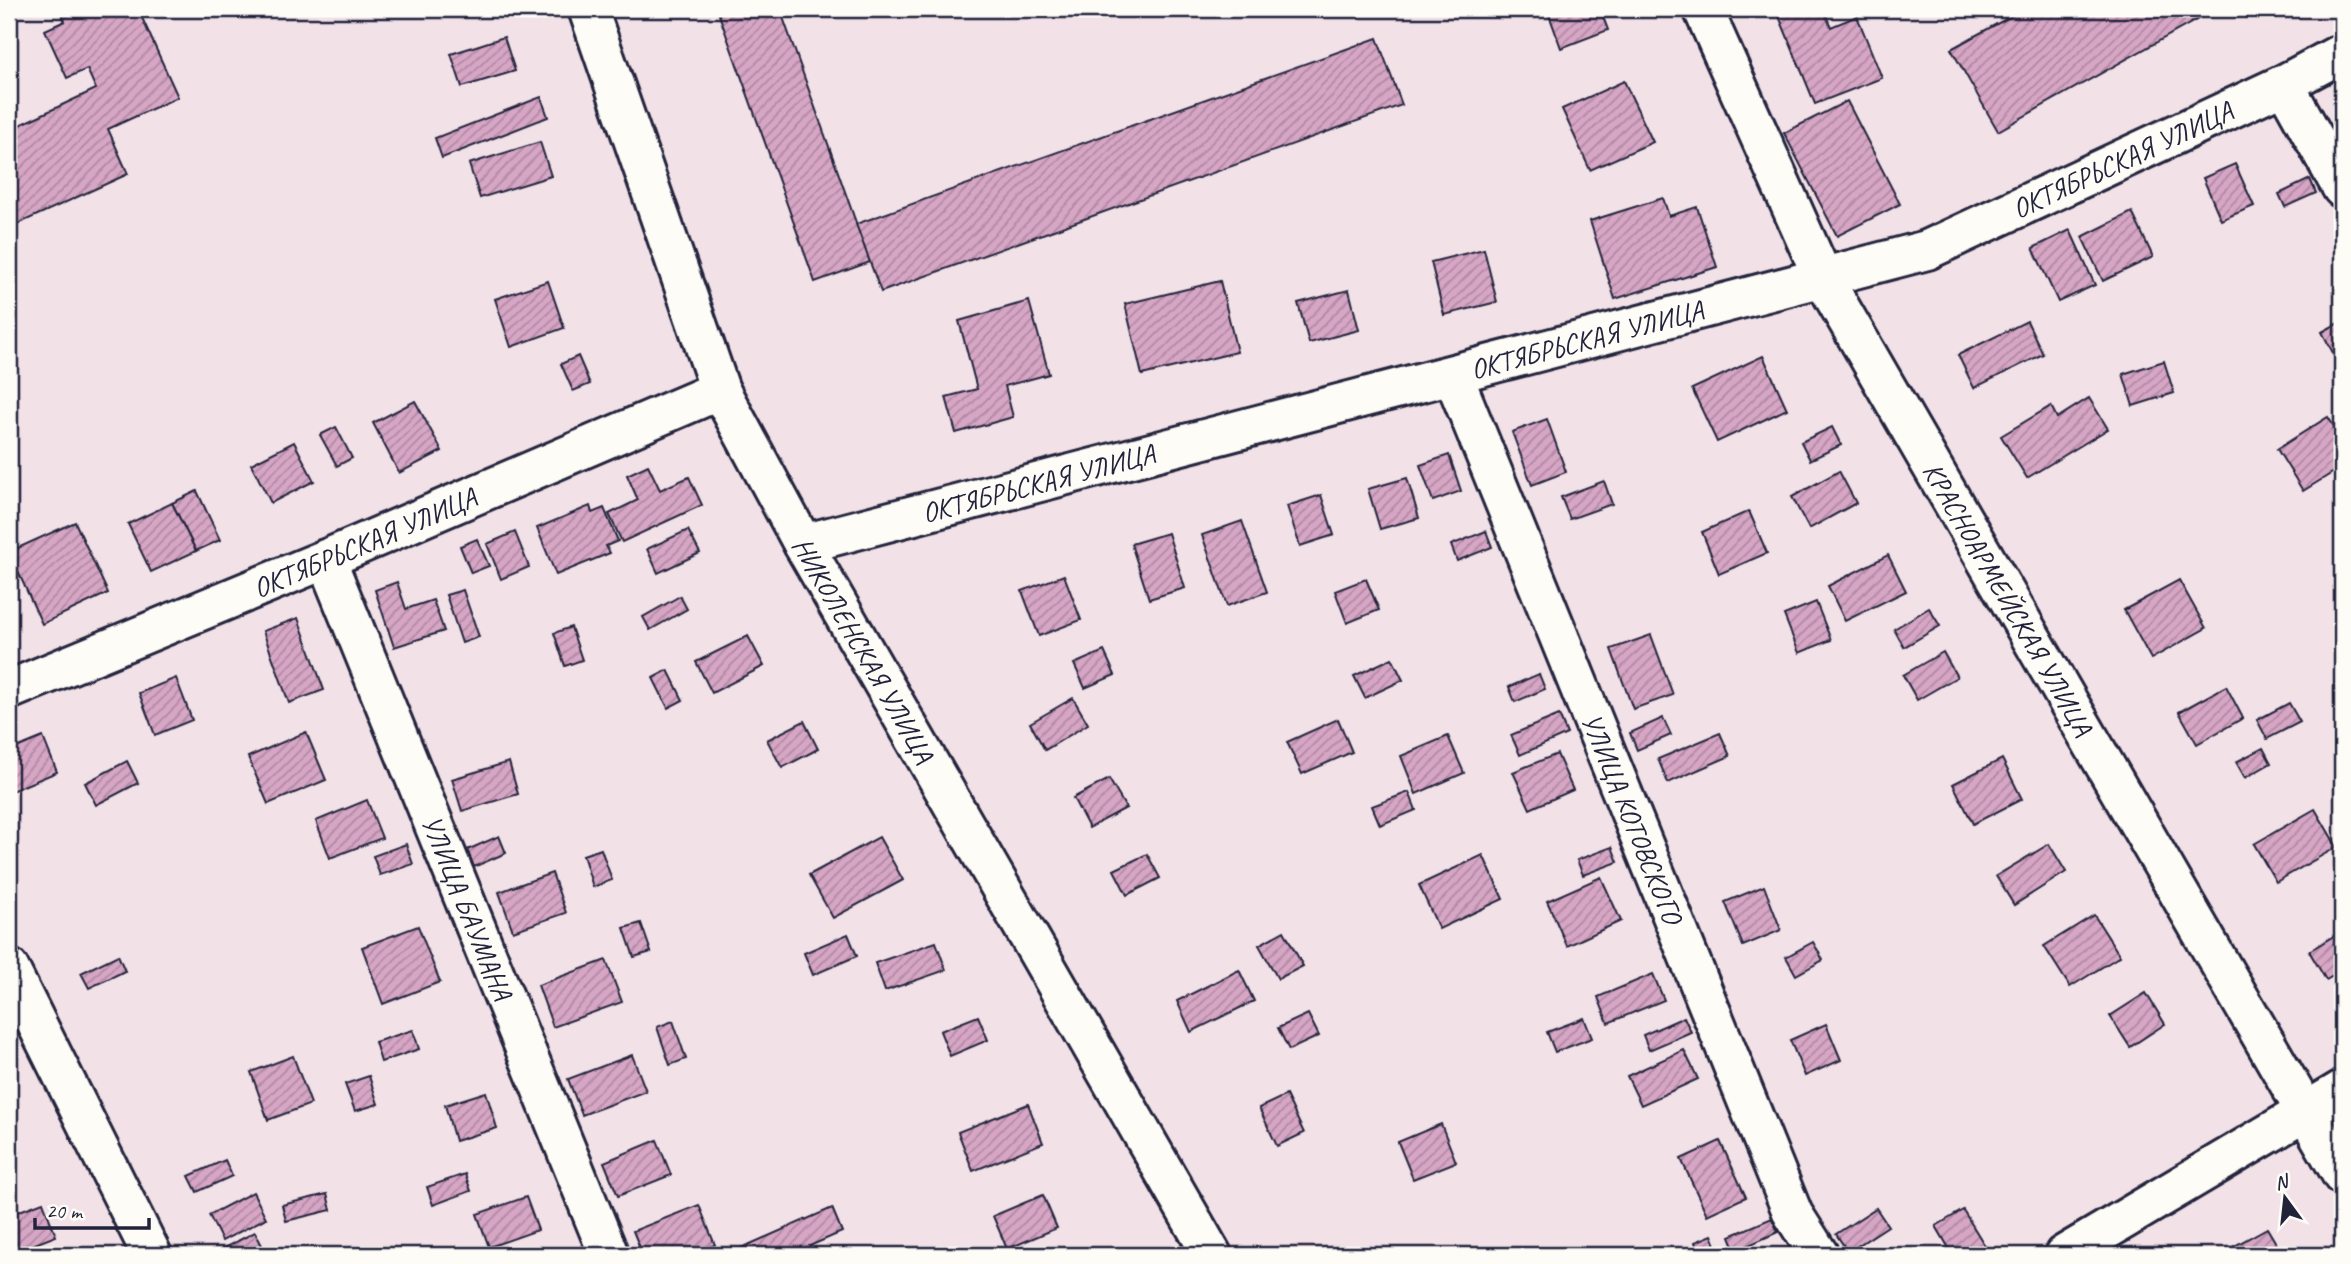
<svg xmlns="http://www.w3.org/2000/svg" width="2351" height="1264" viewBox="0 0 2351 1264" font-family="Caveat,sans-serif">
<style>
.building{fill:url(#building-hatch);stroke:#22223b;stroke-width:2}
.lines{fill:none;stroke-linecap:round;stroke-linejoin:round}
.minor-casing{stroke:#22223b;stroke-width:44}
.minor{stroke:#fdfcf7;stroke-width:38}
.labels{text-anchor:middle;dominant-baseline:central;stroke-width:5;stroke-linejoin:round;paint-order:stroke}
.street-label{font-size:28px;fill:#22223b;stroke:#fdfcf7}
</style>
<defs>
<pattern id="building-hatch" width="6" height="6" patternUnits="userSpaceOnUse" patternTransform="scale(1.75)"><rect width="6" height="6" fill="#d7a6c5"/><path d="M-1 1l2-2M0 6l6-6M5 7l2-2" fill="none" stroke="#ae87a1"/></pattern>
</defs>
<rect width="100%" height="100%" fill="#f2e2e8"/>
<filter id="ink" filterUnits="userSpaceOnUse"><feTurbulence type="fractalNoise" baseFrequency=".0143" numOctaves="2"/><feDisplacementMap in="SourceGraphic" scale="14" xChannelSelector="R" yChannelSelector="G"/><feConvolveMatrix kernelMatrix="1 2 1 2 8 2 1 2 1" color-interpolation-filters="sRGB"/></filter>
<g filter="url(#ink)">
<!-- building -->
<g class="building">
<path d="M59,9H138L178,97L108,129L128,174L9,228V130L96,89L87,69L67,78L45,30L65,21Z"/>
<path d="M717,9H780L870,262L815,282Z"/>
<path d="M1547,9H1600L1608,30L1561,48Z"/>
<path d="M1776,9H1823L1831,27L1857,16L1882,78L1815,104Z"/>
<path d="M2024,9H2216L1998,131L1951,49Z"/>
<path d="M504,37L515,71L462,87L451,54Z"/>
<path d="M1377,38L1402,105L881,292L856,224Z"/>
<path d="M1624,81L1653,142L1590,170L1562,109Z"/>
<path d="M541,97L548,117L442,158L435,138Z"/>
<path d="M1847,101L1900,204L1837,236L1784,133Z"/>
<path d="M540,142L551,176L480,198L469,164Z"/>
<path d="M2235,164L2254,206L2221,220L2203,178Z"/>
<path d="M2310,179L2316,193L2285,207L2279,194Z"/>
<path d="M1663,198L1669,216L1697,207L1717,267L1615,299L1590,221Z"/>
<path d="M2132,212L2153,257L2103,281L2082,237Z"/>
<path d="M2070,230L2095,285L2058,302L2033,248Z"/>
<path d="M1484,249L1497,302L1444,315L1431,262Z"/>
<path d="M548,281L564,328L511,347L495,299Z"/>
<path d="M1220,281L1237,352L1142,375L1125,304Z"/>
<path d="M1349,290L1359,330L1309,343L1298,303Z"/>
<path d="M1029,301L1049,374L1005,386L1013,417L956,433L946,397L977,389L959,321Z"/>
<path d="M2027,321L2043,354L1974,388L1958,355Z"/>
<path d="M2342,321V370L2322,332Z"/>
<path d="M578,356L590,384L573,391L561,364Z"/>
<path d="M1763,356L1787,409L1717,442L1692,389Z"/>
<path d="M2164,361L2174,393L2133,406L2123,374Z"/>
<path d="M2089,398L2108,429L2027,478L2001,436L2051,406L2057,418Z"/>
<path d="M415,401L442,451L399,473L373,423Z"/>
<path d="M2328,417L2342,439V467L2303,491L2277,449Z"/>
<path d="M1547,419L1566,472L1532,485L1512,432Z"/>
<path d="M336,427L352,458L337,466L320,435Z"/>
<path d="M1832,427L1841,445L1810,460L1801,442Z"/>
<path d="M294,442L314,481L271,503L251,464Z"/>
<path d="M1449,455L1461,491L1433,501L1420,465Z"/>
<path d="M648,465L660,490L689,477L702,505L622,542L609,514L638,500L627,475Z"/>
<path d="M1839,471L1856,503L1809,529L1792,497Z"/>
<path d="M1407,478L1419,518L1380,529L1368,489Z"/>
<path d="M1604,481L1612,504L1570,519L1561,497Z"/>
<path d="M197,491L220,540L196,551L172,503Z"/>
<path d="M1321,495L1334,535L1300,546L1287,506Z"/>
<path d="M172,503L196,551L151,572L128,524Z"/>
<path d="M590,506L592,513L604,508L618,541L606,546L610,553L556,575L537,528Z"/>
<path d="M1749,511L1767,553L1719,574L1702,532Z"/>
<path d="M1242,521L1267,592L1227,606L1202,535Z"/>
<path d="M75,522L108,593L42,624L9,552Z"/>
<path d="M688,530L700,553L658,573L647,549Z"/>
<path d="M1486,531L1492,547L1457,561L1451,545Z"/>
<path d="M515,532L529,567L501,579L487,544Z"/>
<path d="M1168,533L1185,588L1149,599L1131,544Z"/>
<path d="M477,539L489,566L471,573L460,546Z"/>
<path d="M1888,555L1906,591L1845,621L1828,586Z"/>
<path d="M1064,575L1081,620L1039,636L1022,591Z"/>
<path d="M1366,579L1379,610L1347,623L1335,591Z"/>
<path d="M2179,580L2206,628L2151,659L2124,610Z"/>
<path d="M397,582L406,609L433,600L444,631L394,647L375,590Z"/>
<path d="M463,590L479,637L462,643L446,595Z"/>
<path d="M680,596L687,609L650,630L643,617Z"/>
<path d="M1816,602L1831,640L1799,653L1784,615Z"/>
<path d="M1929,608L1940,626L1904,647L1894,629Z"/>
<path d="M298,618L324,690L289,703L263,631Z"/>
<path d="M571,627L582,660L565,666L554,633Z"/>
<path d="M1651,635L1673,695L1633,709L1611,649Z"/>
<path d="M748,636L764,666L712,693L696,662Z"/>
<path d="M1104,651L1115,675L1085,688L1074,664Z"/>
<path d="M1943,652L1957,677L1917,700L1903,675Z"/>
<path d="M1392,658L1403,680L1365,698L1354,676Z"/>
<path d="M668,670L683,700L668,708L653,678Z"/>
<path d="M1539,674L1545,689L1515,702L1509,687Z"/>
<path d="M176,678L192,720L155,735L139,693Z"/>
<path d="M2226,686L2243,718L2197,744L2179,712Z"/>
<path d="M1073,698L1088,724L1045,750L1030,723Z"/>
<path d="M2289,703L2300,722L2267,739L2257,720Z"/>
<path d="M1559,715L1567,734L1520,755L1511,735Z"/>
<path d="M1663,718L1671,735L1637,750L1630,733Z"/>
<path d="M1338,719L1352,752L1302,774L1287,742Z"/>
<path d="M804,721L818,749L782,768L767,740Z"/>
<path d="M306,732L326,780L268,804L248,757Z"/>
<path d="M1720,733L1730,756L1668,783L1658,759Z"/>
<path d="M1448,736L1464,773L1416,794L1401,756Z"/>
<path d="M43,737L57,772L9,792V751Z"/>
<path d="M2263,748L2271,763L2245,778L2236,762Z"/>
<path d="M1557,754L1573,790L1530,809L1513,772Z"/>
<path d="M2002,759L2022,799L1973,824L1953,784Z"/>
<path d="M127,761L138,783L96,805L85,783Z"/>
<path d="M509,762L518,794L462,811L452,779Z"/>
<path d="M1109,779L1126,808L1089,828L1073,798Z"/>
<path d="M1409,792L1416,810L1380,825L1372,806Z"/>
<path d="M367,800L382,838L330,858L316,821Z"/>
<path d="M2315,809L2337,847L2276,882L2254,844Z"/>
<path d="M499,836L506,853L474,867L467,850Z"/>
<path d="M879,837L903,880L833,918L809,875Z"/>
<path d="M406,844L413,864L380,875L373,856Z"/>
<path d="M2049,844L2066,872L2014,905L1996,876Z"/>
<path d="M1612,847L1618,862L1583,875L1577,860Z"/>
<path d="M601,849L612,880L593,887L583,855Z"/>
<path d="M1147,854L1160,878L1127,895L1114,870Z"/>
<path d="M1483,855L1503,899L1439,929L1419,885Z"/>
<path d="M552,873L566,913L513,931L499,892Z"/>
<path d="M1601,877L1621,921L1567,946L1547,901Z"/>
<path d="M1764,886L1781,930L1743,946L1725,902Z"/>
<path d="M2094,915L2120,956L2070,987L2044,946Z"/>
<path d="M641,923L651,952L634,957L624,928Z"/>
<path d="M418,926L440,982L383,1004L362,947Z"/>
<path d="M1284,931L1303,966L1278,979L1259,945Z"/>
<path d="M2342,931V971L2326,980L2309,951Z"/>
<path d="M848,934L857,956L813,975L804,953Z"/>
<path d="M936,942L946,970L885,991L875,963Z"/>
<path d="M1813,942L1823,960L1796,975L1786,957Z"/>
<path d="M118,955L125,971L89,988L81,973Z"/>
<path d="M606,960L622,1002L553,1027L538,985Z"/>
<path d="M1239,970L1254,1001L1191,1032L1177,1001Z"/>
<path d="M1653,974L1664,1000L1608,1023L1598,997Z"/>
<path d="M2146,993L2165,1024L2130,1047L2110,1016Z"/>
<path d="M1308,1014L1319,1036L1289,1050L1278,1028Z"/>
<path d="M978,1016L988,1040L950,1056L940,1031Z"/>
<path d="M1684,1017L1691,1032L1649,1050L1643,1035Z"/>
<path d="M1584,1018L1592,1038L1555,1052L1547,1032Z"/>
<path d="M673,1021L686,1059L670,1065L657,1027Z"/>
<path d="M1826,1024L1841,1060L1805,1076L1790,1040Z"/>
<path d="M413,1030L419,1049L381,1062L375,1042Z"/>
<path d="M1684,1050L1698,1079L1641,1105L1627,1076Z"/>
<path d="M632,1055L646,1091L582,1115L568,1079Z"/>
<path d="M293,1056L311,1104L268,1120L251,1072Z"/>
<path d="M369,1076L378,1104L355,1111L345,1084Z"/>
<path d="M486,1092L497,1128L455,1141L445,1105Z"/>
<path d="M1286,1095L1304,1133L1277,1146L1259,1108Z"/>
<path d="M1028,1104L1043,1143L973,1171L958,1132Z"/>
<path d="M1441,1124L1456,1162L1413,1179L1398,1142Z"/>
<path d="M9,1129L19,1152L9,1156Z"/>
<path d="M657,1140L671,1175L618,1196L604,1162Z"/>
<path d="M1720,1141L1746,1197L1707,1215L1681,1159Z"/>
<path d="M225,1160L232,1176L197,1192L189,1176Z"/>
<path d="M465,1174L471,1191L433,1205L427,1187Z"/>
<path d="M253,1192L266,1218L222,1241L209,1215Z"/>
<path d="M327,1194L331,1210L286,1221L282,1205Z"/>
<path d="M1043,1195L1057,1228L1007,1249L993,1216Z"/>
<path d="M526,1197L538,1230L489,1247L477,1214Z"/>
<path d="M43,1202L56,1236L9,1254V1215Z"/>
<path d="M699,1205L715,1245L688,1255H643L633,1231Z"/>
<path d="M832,1208L842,1232L789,1255H744L741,1248Z"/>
<path d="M1876,1208L1888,1226L1848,1252L1836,1234Z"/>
<path d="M1963,1210L1990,1254L1987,1255H1953L1936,1226Z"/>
<path d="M1772,1218L1778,1232L1736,1251L1730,1236Z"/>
<path d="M2267,1228L2283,1255H2235L2231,1248Z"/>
<path d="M255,1232L267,1255H226L222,1249Z"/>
<path d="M1712,1235L1720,1255H1700L1695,1242Z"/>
<path d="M964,1247L967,1255H950L949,1253Z"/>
</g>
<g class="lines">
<!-- minor casing -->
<g class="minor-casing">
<g id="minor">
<path id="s1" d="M588,9L720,390L803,544L1212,1255"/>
<path id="s2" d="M1703,9L1823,278L2342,1175"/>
<path d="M2284,84L2342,188"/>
<path id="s3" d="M1453,375L1793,1214L1819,1255"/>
<path id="s4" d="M803,544L1927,250L2284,84L2342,53"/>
<path id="s5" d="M326,559L609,1255"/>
<path id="s6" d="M9,690L326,559L720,390"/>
<path d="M9,968L152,1255"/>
<path d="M2064,1255L2342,1090"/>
</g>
</g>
<!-- minor -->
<use href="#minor" class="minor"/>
</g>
</g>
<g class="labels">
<!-- street labels -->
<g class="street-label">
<text stroke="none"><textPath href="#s4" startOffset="1377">ОКТЯБРЬСКАЯ УЛИЦА</textPath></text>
<text stroke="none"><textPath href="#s4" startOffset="810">ОКТЯБРЬСКАЯ УЛИЦА</textPath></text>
<text stroke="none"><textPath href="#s4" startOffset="243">ОКТЯБРЬСКАЯ УЛИЦА</textPath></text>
<text stroke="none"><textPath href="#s6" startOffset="385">ОКТЯБРЬСКАЯ УЛИЦА</textPath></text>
<text stroke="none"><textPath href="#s2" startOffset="665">КРАСНОАРМЕЙСКАЯ УЛИЦА</textPath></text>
<text stroke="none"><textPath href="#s1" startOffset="700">НИКОЛЕНСКАЯ УЛИЦА</textPath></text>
<text stroke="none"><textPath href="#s3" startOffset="478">УЛИЦА КОТОВСКОГО</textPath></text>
<text stroke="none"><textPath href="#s5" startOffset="376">УЛИЦА БАУМАНА</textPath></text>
</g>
</g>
<!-- margin -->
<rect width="2351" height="1264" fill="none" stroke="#fdfcf7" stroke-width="35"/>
<rect x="18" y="18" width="2316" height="1229" fill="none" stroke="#22223b" stroke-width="2.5" filter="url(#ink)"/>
<!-- north arrow -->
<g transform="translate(2285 1198) rotate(345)" stroke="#fdfcf7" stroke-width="5" paint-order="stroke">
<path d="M0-5L12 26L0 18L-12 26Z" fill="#22223b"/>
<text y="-10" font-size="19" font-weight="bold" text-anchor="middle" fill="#22223b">N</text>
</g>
<!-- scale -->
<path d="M35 1218v10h114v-10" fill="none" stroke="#22223b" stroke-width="3.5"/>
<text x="46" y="1218" font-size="21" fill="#22223b" stroke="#fdfcf7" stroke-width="5" paint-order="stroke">20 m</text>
</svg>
